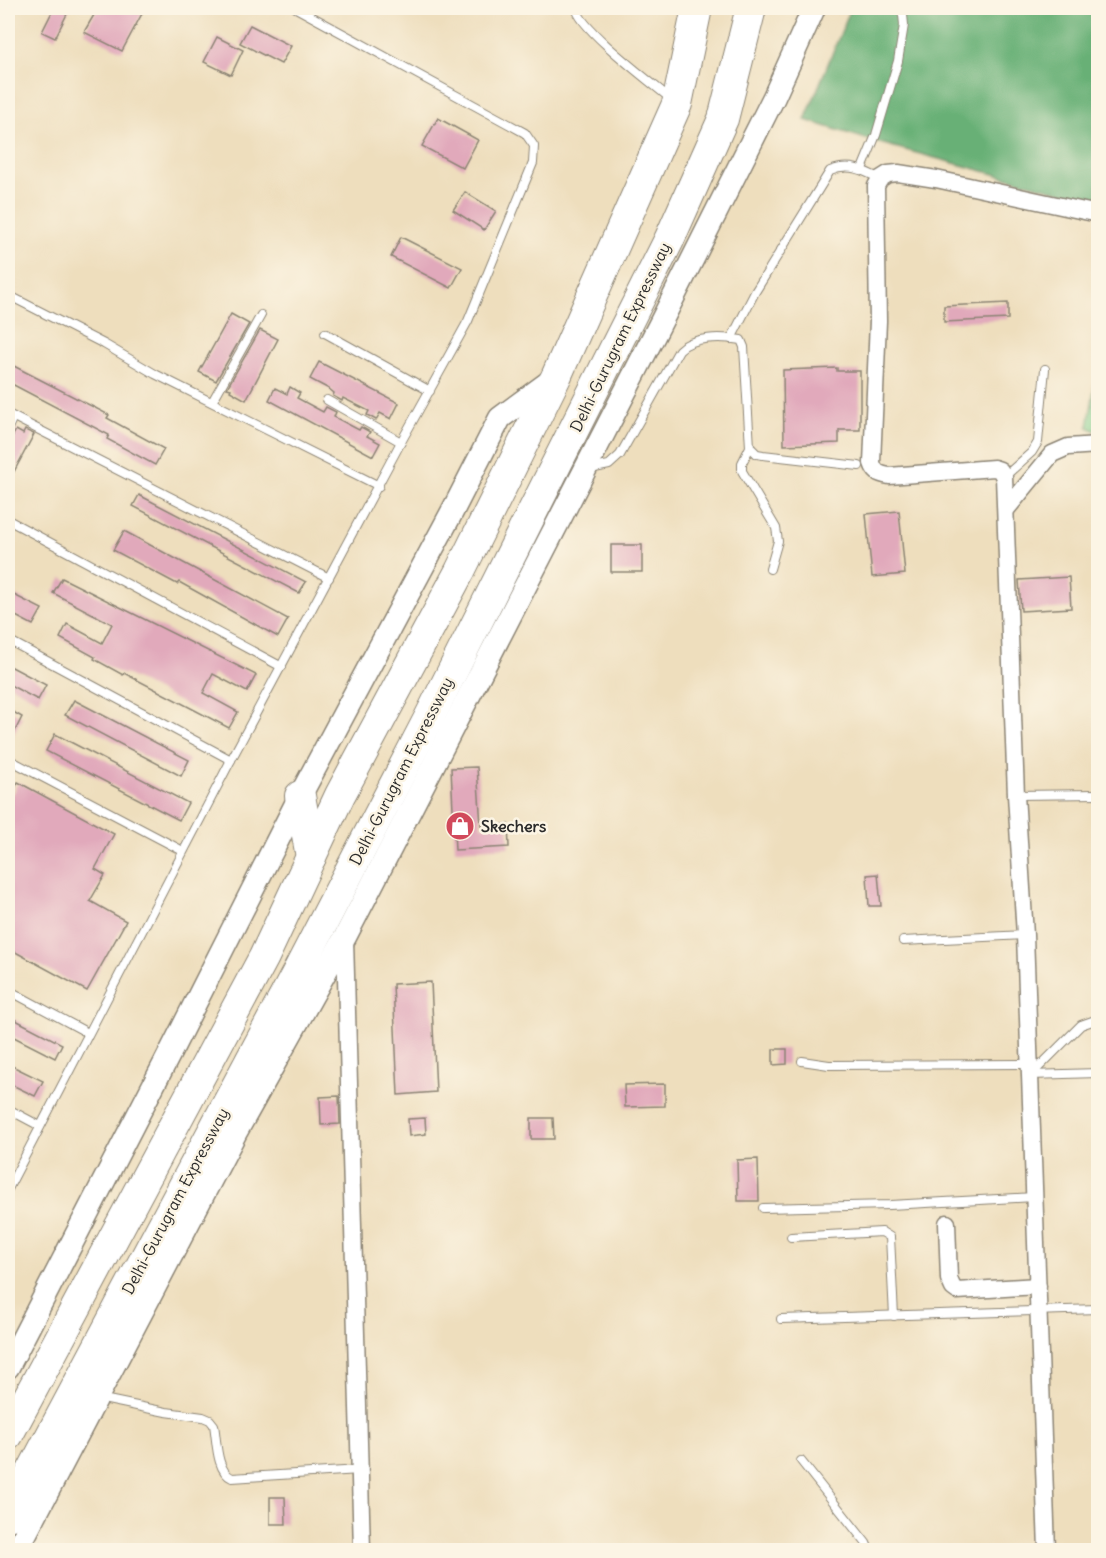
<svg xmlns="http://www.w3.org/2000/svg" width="1106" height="1558" viewBox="0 0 1106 1558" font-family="Delius,sans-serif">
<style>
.green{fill:#81cd8a;stroke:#567c5a;stroke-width:1.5}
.forest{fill:#68b076;stroke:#4a6e50;stroke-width:1.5}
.building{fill:#e1a9bb}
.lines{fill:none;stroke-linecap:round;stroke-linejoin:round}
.lane-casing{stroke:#8c8474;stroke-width:10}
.street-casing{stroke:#8c8474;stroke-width:19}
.secondary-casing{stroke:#8c8474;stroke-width:25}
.highway-casing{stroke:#8c8474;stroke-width:32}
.lane{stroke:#fff;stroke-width:8}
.street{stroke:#fff;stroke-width:16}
.secondary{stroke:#fff;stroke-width:22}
.highway{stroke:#fff;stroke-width:30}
.labels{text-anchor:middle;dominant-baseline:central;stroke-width:5;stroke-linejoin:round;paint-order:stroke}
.street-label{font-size:16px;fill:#2b2b2b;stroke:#fcf5e5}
.poi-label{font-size:16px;font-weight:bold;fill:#2b2b2b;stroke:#fcf5e5;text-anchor:start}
</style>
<rect width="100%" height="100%" fill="#fcf5e5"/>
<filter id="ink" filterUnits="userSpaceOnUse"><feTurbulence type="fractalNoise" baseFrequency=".0167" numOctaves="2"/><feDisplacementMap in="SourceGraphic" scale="12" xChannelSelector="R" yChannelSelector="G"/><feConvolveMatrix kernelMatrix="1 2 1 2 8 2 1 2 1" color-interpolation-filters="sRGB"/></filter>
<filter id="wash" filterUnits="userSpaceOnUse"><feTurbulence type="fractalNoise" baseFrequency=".008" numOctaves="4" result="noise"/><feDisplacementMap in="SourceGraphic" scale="24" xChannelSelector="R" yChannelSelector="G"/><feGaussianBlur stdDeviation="1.35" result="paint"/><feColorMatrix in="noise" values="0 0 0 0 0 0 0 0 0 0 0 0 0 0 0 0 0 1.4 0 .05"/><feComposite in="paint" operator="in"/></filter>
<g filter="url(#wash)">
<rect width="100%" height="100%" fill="#eedebd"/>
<!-- green -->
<path class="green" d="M1098,367V432L1088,427Z"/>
<!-- forest -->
<path class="forest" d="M851,8H1098V202L876,142L805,120Z"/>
<g id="blocks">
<!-- building -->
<g class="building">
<path d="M54,8H70L55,38L42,32Z"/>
<path d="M98,8H145L122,51L84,32Z"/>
<path d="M250,25L291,46L281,64L240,43Z"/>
<path d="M217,37L243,50L231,75L204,62Z"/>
<path d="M438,118L478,140L463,168L422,146Z"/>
<path d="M465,192L496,211L484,230L453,210Z"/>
<path d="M401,237L462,268L451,288L391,257Z"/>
<path d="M1008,303V319L944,322V306Z"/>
<path d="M231,314L249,324L216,381L199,372Z"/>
<path d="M260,330L278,339L246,400L230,391L231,389L227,388Z"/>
<path d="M319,362L399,403L391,419L380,413L376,420L367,415L369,411L343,398L342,401L333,396L334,393L329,389L310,379Z"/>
<path d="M8,363L109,415L107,418L164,449L155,465L107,439L109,435L8,382Z"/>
<path d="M837,368V371H860V430H839V443L784,445L783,370Z"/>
<path d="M290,387L300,393L297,398L323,412L326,407L336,412L334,417L359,430L361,427L370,432L367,436L380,443L373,456L269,400L275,388L287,394Z"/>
<path d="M16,430L23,434L25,430L34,434L8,483V444Z"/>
<path d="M139,495L306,582L299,593L133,506Z"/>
<path d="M899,511L905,574L872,577L866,514Z"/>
<path d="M124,531L288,619L278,637L179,582L177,584L113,550Z"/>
<rect x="611" y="545" width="31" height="27"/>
<path d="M1069,577L1071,608L1021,611L1019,580Z"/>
<path d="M62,578L256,675L247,692L213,674L203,693L238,712L229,728L124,673L123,675L94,659L95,657L60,638L67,624L102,643L112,624L53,593Z"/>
<path d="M8,592L42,609L33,625L8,612Z"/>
<path d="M8,665L46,685L38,700L8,684Z"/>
<path d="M74,700L189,760L181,776L65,715Z"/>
<path d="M8,709L22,717L8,745Z"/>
<path d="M55,734L188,803L179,820L46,751Z"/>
<path d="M477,767L481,826L508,824L509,847L455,850L451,768Z"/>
<path d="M18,782L114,834L95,869L105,875L90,901L126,921L87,991L8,948V802Z"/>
<path d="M878,874L881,906H869L867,875Z"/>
<path d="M431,982L436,1092L398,1095L393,984Z"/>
<path d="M8,1016L62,1044L55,1058L8,1034Z"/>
<path d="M773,1049H787V1064L773,1065Z"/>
<path d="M8,1064L43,1081L35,1096L8,1083Z"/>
<path d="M665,1084V1106L625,1107L624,1085Z"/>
<path d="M339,1096L340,1124L321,1125L320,1097Z"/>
<path d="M425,1118L426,1134L409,1136L408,1119Z"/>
<path d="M531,1118H553L554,1139H531Z"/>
<path d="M758,1159L759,1201H738L737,1160Z"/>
<path d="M270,1497H285L286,1524H270Z"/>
</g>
</g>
</g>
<g filter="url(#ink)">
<use href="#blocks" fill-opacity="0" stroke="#8c8474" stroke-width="1.5"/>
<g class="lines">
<!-- lane casing -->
<g class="lane-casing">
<g id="lane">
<path d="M576,8C581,30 651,82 672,100"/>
<path d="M862,169L876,135L898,61L904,25L903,15L899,8"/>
<path d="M8,295L104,344L155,374L379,486"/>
<path d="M325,333L430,391"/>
<path d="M731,339L755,292L830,171C849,163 863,170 880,179"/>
<path d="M327,400L401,442"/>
<path d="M212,402L261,315"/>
<path d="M8,414L329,578"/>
<path d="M8,428L13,417"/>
<path d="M750,447L742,463V471L776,528L778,541L770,569"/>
<path d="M590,469L609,465L620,455L679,350C693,336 722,337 741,340L744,347L750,447L757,454L763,455L859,466"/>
<path d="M1004,477L1032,452L1038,442L1045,369"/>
<path d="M8,520L282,667"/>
<path d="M8,640L231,760"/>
<path d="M8,759L183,851"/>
<path d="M1016,795L1098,794"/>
<path d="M903,941L1025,935"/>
<path d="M8,990L88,1033"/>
<path d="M802,1061L829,1065L1030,1064"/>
<path d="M1030,1075L1098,1073"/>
<path d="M1031,1075L1081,1025L1098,1019"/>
<path d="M8,1109L40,1126"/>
<path d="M8,1189L231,760L401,442L468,321L533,163L534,146L525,133L296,8"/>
<path d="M763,1208L890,1205L1034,1197"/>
<path d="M791,1237L882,1232L890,1237L894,1316"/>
<path d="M781,1319L1098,1309"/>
<path d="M98,1398L166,1412L203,1417L210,1420L214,1425C217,1441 216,1471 232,1478L360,1470"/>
<path d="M801,1461L866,1543L869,1550"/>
</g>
</g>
<!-- street casing -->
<g class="street-casing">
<g id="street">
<path d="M1006,510L1052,454L1068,447L1098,445"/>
<path d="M345,940L362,1550"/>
<path d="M947,1223L949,1279L953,1288L957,1291L1038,1286"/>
<path d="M1047,1550L1025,935L1016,795L1004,477L1000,470L994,468L889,476C878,474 875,472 872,463L878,321L876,186L880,179L888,174L898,173L936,179L1098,214"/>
</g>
</g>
<!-- secondary casing -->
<g class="secondary-casing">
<g id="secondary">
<path d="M8,1367L171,1051L300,796L452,512L500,418L553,379"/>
<path d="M17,1550L236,1132L345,937L660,324L774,97L814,8"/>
</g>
</g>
<!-- highway casing -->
<g class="highway-casing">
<g id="highway">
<path d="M300,796L311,857"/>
<path d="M8,1435L264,957L340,795L460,571L556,377L677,104L697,8"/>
<path d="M8,1516L298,971L429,718L669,240L723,119L751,8"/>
</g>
</g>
<!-- lane -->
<use href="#lane" class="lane"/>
<!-- street -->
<use href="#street" class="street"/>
<!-- secondary -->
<use href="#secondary" class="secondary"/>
<!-- highway -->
<use href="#highway" class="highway"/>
</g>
</g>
<!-- icons -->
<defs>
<g id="shop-disc" transform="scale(1.5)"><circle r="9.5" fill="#d1495b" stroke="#fcf5e5"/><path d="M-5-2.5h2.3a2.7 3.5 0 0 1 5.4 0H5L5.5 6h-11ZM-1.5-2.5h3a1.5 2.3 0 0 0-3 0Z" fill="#fff"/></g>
</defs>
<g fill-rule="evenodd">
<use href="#shop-disc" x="460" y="826"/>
</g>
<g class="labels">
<!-- street labels -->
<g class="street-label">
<text transform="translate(620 337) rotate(-64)">Delhi-Gurugram Expressway</text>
<text transform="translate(401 771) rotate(-63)">Delhi-Gurugram Expressway</text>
<text transform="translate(175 1201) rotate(-62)">Delhi-Gurugram Expressway</text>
</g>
<!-- poi labels -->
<g class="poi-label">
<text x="481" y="826">Skechers</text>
</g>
</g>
<!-- margin -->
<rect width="1106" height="1558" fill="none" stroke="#fcf5e5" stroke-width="30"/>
</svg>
